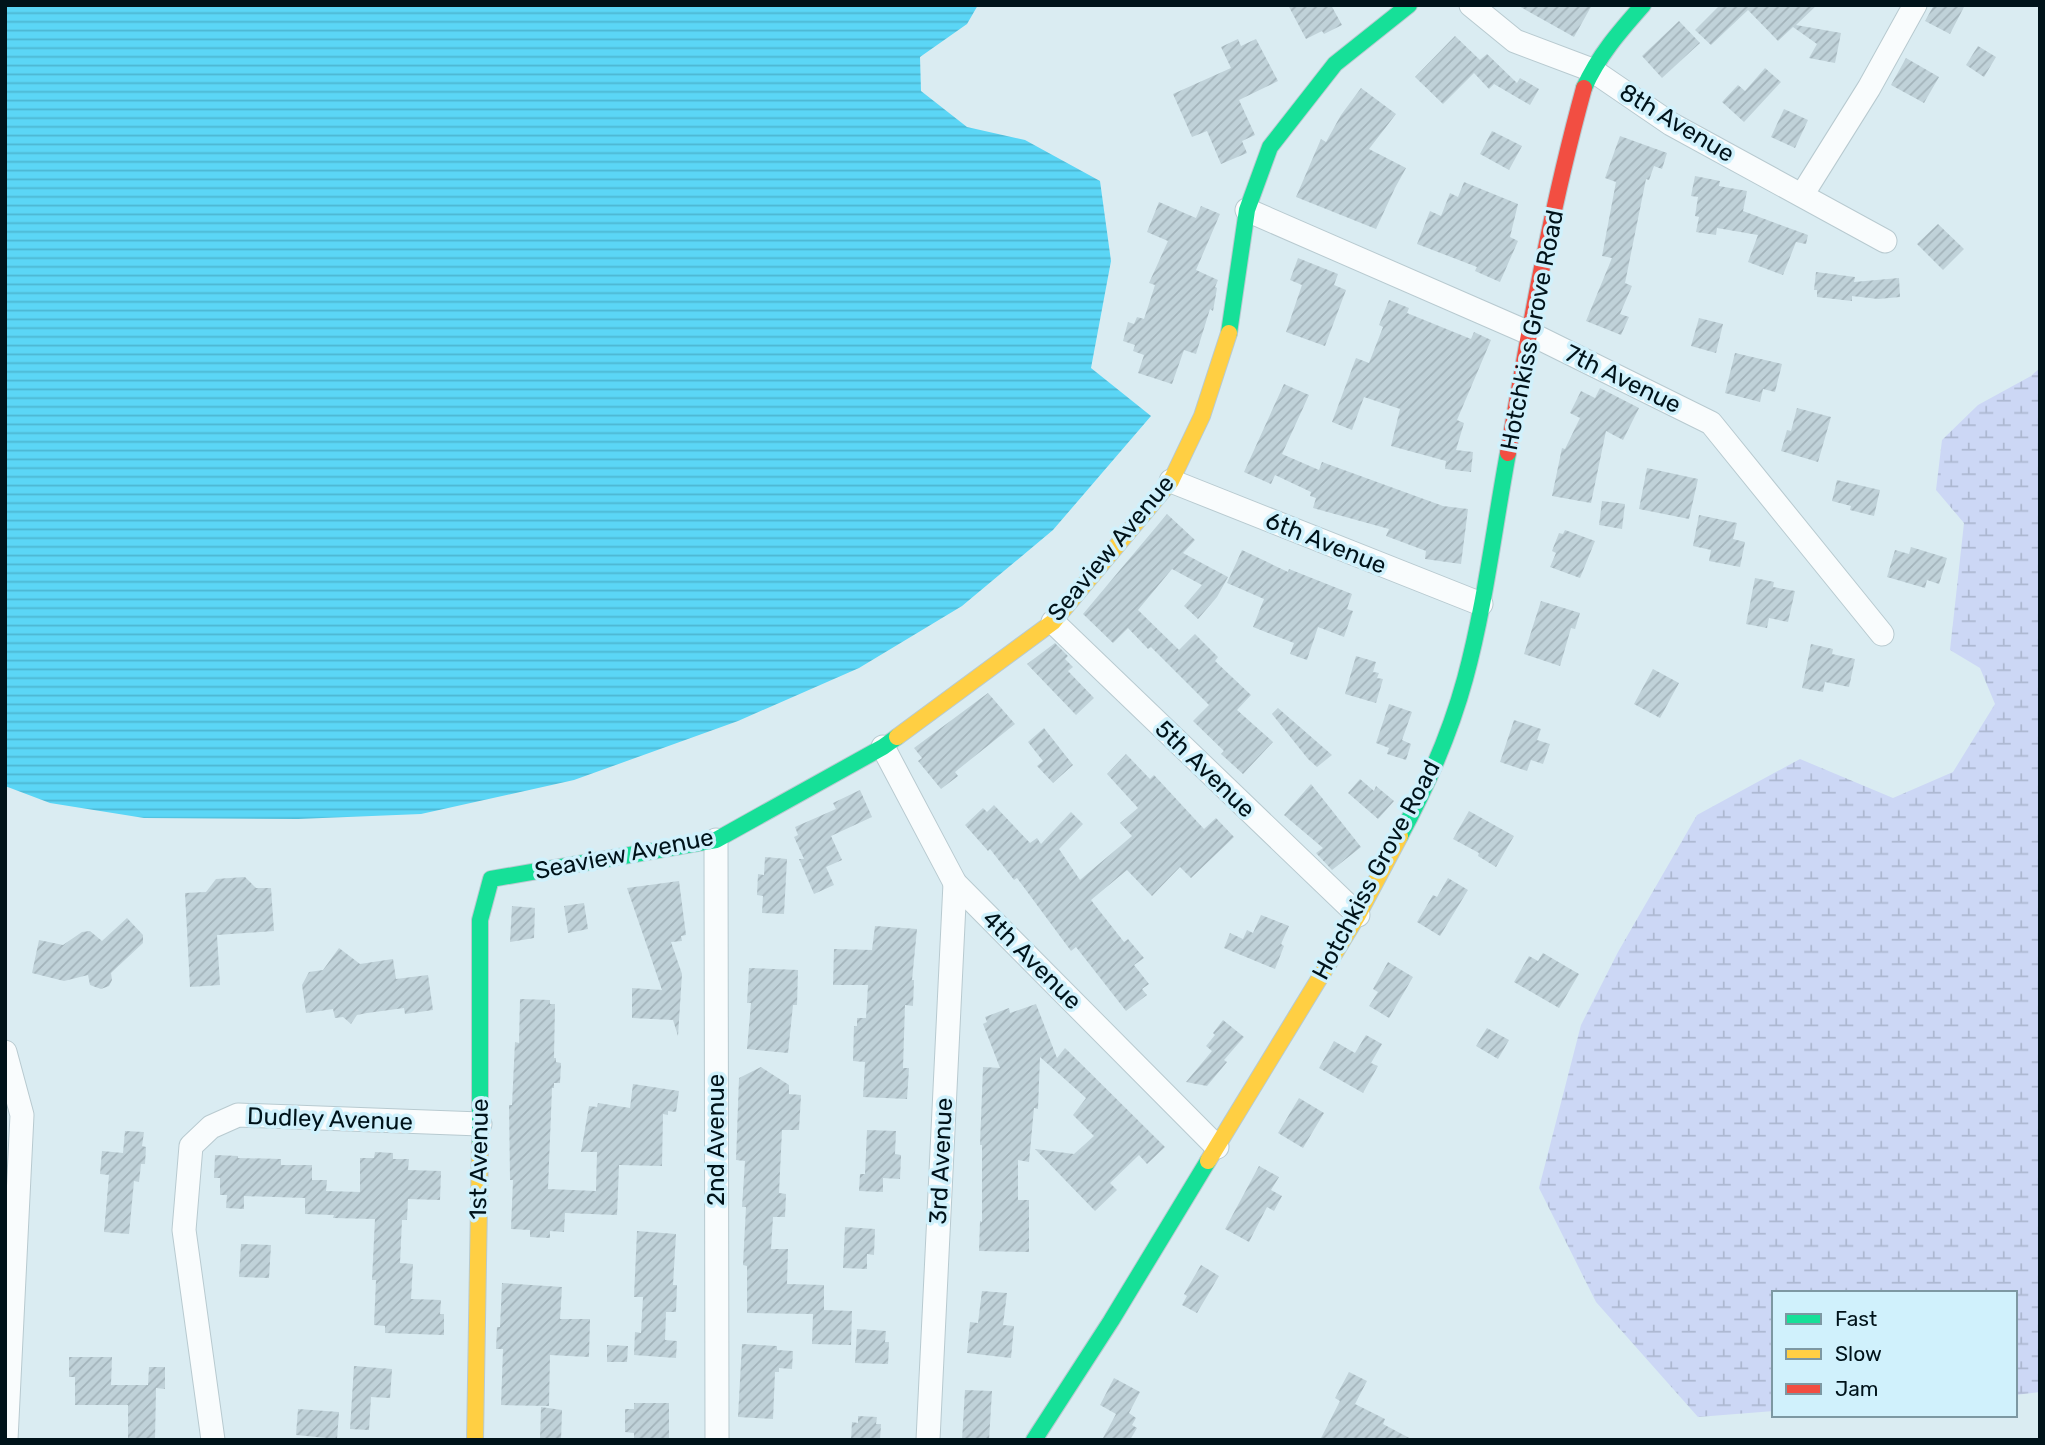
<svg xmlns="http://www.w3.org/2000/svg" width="2045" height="1445" viewBox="0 0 2045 1445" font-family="Rubik,sans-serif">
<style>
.wetland{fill:url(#wetland-marsh)}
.water{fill:url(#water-rules)}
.building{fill:url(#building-hatch)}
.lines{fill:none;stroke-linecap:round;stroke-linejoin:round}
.street-casing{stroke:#b8cad0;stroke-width:25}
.fast-casing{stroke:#b8cad0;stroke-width:18}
.slow-casing{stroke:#b8cad0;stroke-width:18}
.jam-casing{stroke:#b8cad0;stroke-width:18}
.street{stroke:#f9fcfd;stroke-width:23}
.fast{stroke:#16e098;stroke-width:16}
.slow{stroke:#ffcf43;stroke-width:16}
.jam{stroke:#f24e42;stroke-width:16}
.labels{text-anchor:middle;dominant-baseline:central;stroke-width:7;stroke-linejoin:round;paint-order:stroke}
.street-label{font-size:24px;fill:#00131a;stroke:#d0f1fc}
</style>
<defs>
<pattern id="wetland-marsh" width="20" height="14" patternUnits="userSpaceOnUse" patternTransform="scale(1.75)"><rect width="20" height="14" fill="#ccd7f5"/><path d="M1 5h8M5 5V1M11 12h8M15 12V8" fill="none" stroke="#adb8d1"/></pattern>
<pattern id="water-rules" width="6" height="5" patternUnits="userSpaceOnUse" patternTransform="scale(1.75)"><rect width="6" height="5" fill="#5bd6f6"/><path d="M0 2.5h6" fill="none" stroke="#4db7d2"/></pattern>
<pattern id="building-hatch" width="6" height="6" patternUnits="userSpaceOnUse" patternTransform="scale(1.75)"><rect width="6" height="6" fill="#c0d2d9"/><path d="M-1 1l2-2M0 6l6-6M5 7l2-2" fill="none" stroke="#a3b3ba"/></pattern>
</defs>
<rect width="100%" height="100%" fill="#daecf2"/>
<!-- wetland -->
<path class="wetland" d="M2040,368V1392L2015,1395V1293H1774V1411L1698,1417L1596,1302L1539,1188L1581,1025L1618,952L1697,815L1800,759L1893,798L1953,772L1995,704L1980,668L1950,650L1964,523L1936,490L1942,440L1978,405L2031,376Z"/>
<!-- water -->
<path class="water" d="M5,5H978L967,24L920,57L921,91L967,127L1025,140L1100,181L1111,261L1091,368L1151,416L1053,530L962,606L859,668L738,721L574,780L421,814L298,819L144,818L50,803L5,786Z"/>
<!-- building -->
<g class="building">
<path d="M1288,5H1331L1342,25L1324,34L1322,31L1306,39Z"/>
<path d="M1517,5H1592L1574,37Z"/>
<path d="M1720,5H1817L1796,25L1841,33L1835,63L1809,58L1817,44L1793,27L1778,41L1748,10L1711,45L1695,30Z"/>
<path d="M1934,5H1965L1950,34L1925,21Z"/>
<path d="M1679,21L1700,43L1662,78L1642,56Z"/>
<path d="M1455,36L1480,60L1487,54L1517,83L1520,78L1539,89L1530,105L1494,84L1489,89L1474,73L1443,104L1415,77Z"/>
<path d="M1238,39L1241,46L1256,39L1278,81L1239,100L1255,135L1242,141L1247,153L1221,164L1207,131L1192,137L1173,94L1231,68L1221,47Z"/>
<path d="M1978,46L1996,57L1984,77L1966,65Z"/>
<path d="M1906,58L1939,77L1924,103L1891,85Z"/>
<path d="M1765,68L1781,82L1744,122L1722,102L1738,85L1745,91Z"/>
<path d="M1361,88L1396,114L1369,149L1406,168L1395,188L1376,229L1296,197L1321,139L1326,142L1341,115Z"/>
<path d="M1784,109L1808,120L1795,148L1771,137Z"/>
<path d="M1492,131L1522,146L1509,170L1480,154Z"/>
<path d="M1620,136L1667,153L1662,169L1654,166L1649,180L1646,179L1625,283L1632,286L1620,314L1629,317L1621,335L1586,321L1612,258L1602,256L1616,182L1605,178Z"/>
<path d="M1695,176L1720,181L1719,186L1747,191L1743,211L1808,235L1806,244L1796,242L1783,275L1748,262L1758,235L1717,228L1716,235L1696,232L1699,217L1695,216L1698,197L1691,196Z"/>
<path d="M1464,182L1518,204L1510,237L1518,241L1500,282L1475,271L1477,267L1417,244L1430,211L1441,216L1450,193L1458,197Z"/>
<path d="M1159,202L1196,218L1201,206L1220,214L1196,270L1218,280L1215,287L1217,288L1213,311L1210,309L1196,354L1184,350L1172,384L1138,373L1144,355L1133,351L1135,345L1123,341L1128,322L1134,324L1137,317L1144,319L1155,285L1149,283L1168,241L1147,232Z"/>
<path d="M1938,224L1964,249L1943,270L1917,244Z"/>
<path d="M1298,258L1338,274L1334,285L1346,290L1325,346L1286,332L1302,285L1290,280Z"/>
<path d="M1816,272L1855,277L1854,282L1899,278L1900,297L1878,299L1852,296V301L1817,297V290H1814Z"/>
<path d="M1389,300L1409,308L1407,313L1471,339L1474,332L1491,340L1457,420L1464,423L1456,450L1473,452L1471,472L1445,469L1446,461L1391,446L1400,409L1364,397L1352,430L1332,422L1356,358L1369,363L1383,327L1379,325Z"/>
<path d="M1699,318L1723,324L1716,353L1691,346Z"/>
<path d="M1735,353L1782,364L1775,392L1763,389L1760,402L1725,393Z"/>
<path d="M1284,384L1309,395L1282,454L1319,470L1322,462L1443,506L1468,509L1461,564L1425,559L1426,551L1386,536L1389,529L1313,508L1316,498L1310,496L1311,492L1275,475L1271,484L1244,472Z"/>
<path d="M1600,388L1639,408L1623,440L1606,431L1591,503L1552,496L1562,448L1565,449L1580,418L1570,413L1581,391L1595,398Z"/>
<path d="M1797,408L1831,417L1818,462L1781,451L1787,430L1791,431Z"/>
<path d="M1647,468L1698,479L1689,519L1639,509Z"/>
<path d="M1837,480L1880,490L1874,516L1850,510L1851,506L1832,501Z"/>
<path d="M1602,501L1625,504L1622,529L1599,525Z"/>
<path d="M1167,514L1195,540L1183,553L1228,577L1217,597L1198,619L1184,606L1202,585L1172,569L1138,610L1179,650L1195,634L1218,657L1215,661L1251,695L1237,710L1273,742L1243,774L1221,754L1224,751L1193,721L1209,705L1151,647L1148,649L1128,628L1113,643L1083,614Z"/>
<path d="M1699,515L1737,523L1733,539L1745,542L1740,567L1709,561L1711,550L1693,546Z"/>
<path d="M1565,530L1595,541L1580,578L1550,567L1556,553L1552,551L1559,533L1563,534Z"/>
<path d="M1911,547L1947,558L1939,584L1927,580L1925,588L1887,577L1895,550L1909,554Z"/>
<path d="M1242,550L1288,572L1289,569L1352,594L1347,609L1353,611L1344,637L1318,627L1307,660L1290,654L1294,643L1253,627L1264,599L1227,583Z"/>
<path d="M1755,578L1774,582L1773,587L1795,591L1788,622L1769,618L1767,628L1746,624Z"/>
<path d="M1541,601L1580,613L1575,629L1571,628L1560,666L1524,654Z"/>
<path d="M1055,643L1068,656L1065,659L1073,667L1068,671L1094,698L1076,715L1027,664Z"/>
<path d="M1811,644L1833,649L1832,654L1855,659L1849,687L1825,682L1823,692L1802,688Z"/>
<path d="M1356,656L1376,662L1373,672L1379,673L1377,678L1383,679L1376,703L1345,694Z"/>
<path d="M1653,669L1679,683L1660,718L1634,704Z"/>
<path d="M988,693L1015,724L955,772L958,776L941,789L918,761L922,758L914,748Z"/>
<path d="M1389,704L1412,712L1402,740L1411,744L1406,760L1387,754L1389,748L1376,743Z"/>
<path d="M1278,708L1332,755L1317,767L1308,759L1272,714Z"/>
<path d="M1514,720L1541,729L1537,740L1550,744L1543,764L1531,760L1527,771L1500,762Z"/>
<path d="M1044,728L1073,765L1053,783L1037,766L1043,761L1028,742Z"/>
<path d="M1126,754L1150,779L1154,775L1204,829L1216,818L1234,837L1191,878L1180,867L1152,896L1127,870L1091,900L1124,942L1128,939L1144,958L1134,965L1149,984L1142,989L1147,995L1126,1011L1076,947L1071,951L1017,878L1014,880L990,849L988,851L965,825L983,808L987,812L994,805L1030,843L1037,838L1041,844L1071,812L1083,824L1059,849L1080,880L1132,836L1120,823L1138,808L1107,774Z"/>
<path d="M1360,779L1374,791L1376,786L1394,801L1378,819L1348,793Z"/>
<path d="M1311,784L1361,847L1332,870L1316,853L1323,848L1284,815Z"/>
<path d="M860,790L872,817L831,836L842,860L826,867L834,885L814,894L799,859H804L794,837L798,835L795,827L836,809L833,803Z"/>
<path d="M1469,811L1514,836L1496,867L1478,856L1479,853L1453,839Z"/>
<path d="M765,857L787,859L784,914L762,913L763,896L757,895L758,874L764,875Z"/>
<path d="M245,877L256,888H271L274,931L217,935L220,985L190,987L185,893L206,892L216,879Z"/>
<path d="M1448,878L1468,890L1440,936L1417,922L1433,895L1437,897Z"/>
<path d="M679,881L686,935L681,936L682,941L671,942L682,974L678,1036L673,1020L632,1018V988L662,990L627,888Z"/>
<path d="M584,903L588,929L568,933L564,906Z"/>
<path d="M512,906L535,908L534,938L510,942Z"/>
<path d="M1261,915L1289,926L1281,944L1284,946L1275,969L1224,948L1230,933L1243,939L1247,930L1253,933Z"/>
<path d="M127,918L143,935V943L111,973L112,980L109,986L101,989L90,985L88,975L64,981L32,973L39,940L63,945L82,932L90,931L102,941Z"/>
<path d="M875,926L917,929L912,980H914L913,1006L905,1005L903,1068H909L907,1099L863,1097L865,1062L853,1061L854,1026H857V1018H866L868,985H833L834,949L872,950Z"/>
<path d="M339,948L360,964L393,959L396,979L428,975L433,1010L405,1014L404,1008L367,1013L357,1015L351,1024L343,1017L335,1018L333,1009L306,1013L302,985L309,972L323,970Z"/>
<path d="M1543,953L1579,974L1559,1008L1514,982L1529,956L1538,961Z"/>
<path d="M1388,962L1413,977L1389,1018L1369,1006L1378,992L1373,989Z"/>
<path d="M749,968L798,970L797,1005H793L788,1053L747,1049L751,1003H747Z"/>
<path d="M520,999L550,1000V1004H555L554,1058H556V1062L561,1063L560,1083H554V1088H552L548,1189L596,1191L597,1152H581L589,1106L597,1107L598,1103L630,1108L633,1084L679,1091L676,1112L668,1111V1115L663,1114L662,1166L619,1165L617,1215L565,1213L564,1232L550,1231V1238L530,1237V1230L511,1229L513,1180H510L509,1105H512L515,1042L519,1043Z"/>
<path d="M1036,1004L1057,1058L1065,1048L1165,1147L1147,1164L1139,1155L1110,1183L1117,1190L1095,1211L1035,1149L1074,1154L1094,1136L1073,1115L1086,1098L1040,1057L1038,1109L1034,1108L1029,1162L1018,1160V1200H1029V1252L979,1251L980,1221L982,1222V1145H980L983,1067L1000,1068L983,1024L987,1022L985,1017L1009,1008L1010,1013Z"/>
<path d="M1223,1020L1244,1037L1224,1060L1227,1062L1207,1086L1186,1082L1212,1051L1206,1046L1215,1035L1213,1033Z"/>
<path d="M1487,1028L1509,1040L1498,1059L1476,1046Z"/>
<path d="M1366,1035L1382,1044L1371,1063L1378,1066L1363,1093L1319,1068L1334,1041L1355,1053Z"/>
<path d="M761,1067L789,1085V1094L801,1095L799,1130H782L779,1193L786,1194L785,1217H773L771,1249H788L787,1284L824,1285V1310L852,1311L851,1345L812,1344L813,1314L747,1313V1266L743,1265L746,1207H742L745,1161L736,1160L739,1078Z"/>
<path d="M1299,1098L1324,1113L1303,1148L1278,1133Z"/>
<path d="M867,1130L896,1131L895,1154L901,1155L900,1179L883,1178V1192L859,1191L860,1174H865Z"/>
<path d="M125,1131L144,1132L142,1146L146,1147L145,1164H141L139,1182L134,1181L129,1234L104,1232L109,1175L100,1174L102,1151L123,1153Z"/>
<path d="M375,1152L393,1153V1159H409L408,1170L441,1171L440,1200L408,1199L407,1220H402L400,1263L413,1264L411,1299L441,1300L440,1314H444V1335L385,1333V1326L374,1325L376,1280H372L375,1219L333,1218L334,1215L305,1214V1198L244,1196V1209L226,1208L227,1195H220V1178H214L215,1155L238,1156V1158L281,1159V1165H312V1180H327L326,1191L360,1192V1158H374Z"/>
<path d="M1259,1166L1279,1177L1271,1190L1282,1196L1274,1211L1267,1207L1249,1242L1225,1229Z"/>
<path d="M845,1227L875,1229L874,1255L867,1254V1269L843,1268Z"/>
<path d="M637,1231L676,1234L673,1285H677L676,1312H666L665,1340L677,1341L676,1358L634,1355L635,1332L641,1333L643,1297H634Z"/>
<path d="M241,1244L271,1245L269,1278L239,1277Z"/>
<path d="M1201,1265L1219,1276L1197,1313L1182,1305L1187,1296L1184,1294Z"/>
<path d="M502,1283L562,1287L560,1319H590L589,1357L550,1355L549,1406L501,1405L503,1349H496L497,1327H500Z"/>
<path d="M982,1291L1007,1293L1003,1325L1014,1326L1011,1358L967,1353L970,1322L978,1323Z"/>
<path d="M857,1329L886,1331L885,1342H889L888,1364L855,1363Z"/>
<path d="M742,1344L777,1346V1350L793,1351L792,1369L779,1368V1372H775L773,1419L738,1417Z"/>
<path d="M607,1345L628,1346L627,1362H607Z"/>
<path d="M69,1357H112L111,1385H148L149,1367H165V1389L156,1388L155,1440H128V1405H75V1377H69Z"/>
<path d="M354,1366L392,1369L390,1398L371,1397L369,1430L350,1429Z"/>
<path d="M1349,1372L1367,1381L1355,1404L1385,1419L1383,1424L1413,1440H1320L1340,1401L1335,1398Z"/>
<path d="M1114,1378L1140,1392L1129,1413L1136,1418L1132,1425L1137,1428L1130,1440H1102L1116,1414L1100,1405Z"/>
<path d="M965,1390L992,1391L989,1440H962Z"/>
<path d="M634,1403H669V1440H634V1433L625,1432V1409H634Z"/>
<path d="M541,1407L562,1410L561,1440H540Z"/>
<path d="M298,1409L339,1412L337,1439L296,1435Z"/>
<path d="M858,1416L877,1417L876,1424H881L880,1440H851L852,1422L858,1423Z"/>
</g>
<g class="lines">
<!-- street casing -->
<g class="street-casing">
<g id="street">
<path d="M1471,5L1515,41L1592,70L1671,124L1885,241"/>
<path d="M1802,195L1869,88L1915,5"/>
<path d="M1247,210L1529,333L1711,423L1882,634"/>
<path d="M1171,481L1481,604"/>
<path d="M1053,622L1358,915"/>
<path d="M883,747L955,883L1217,1147"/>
<path d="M716,840L717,1440"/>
<path d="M5,1052L22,1115L6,1440"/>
<path d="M213,1440L184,1230L191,1146L211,1127L238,1115L480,1124"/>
<path d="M928,1440L955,883"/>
</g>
</g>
<!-- fast casing -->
<g class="fast-casing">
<g id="fast">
<path d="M1584,88C1598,56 1620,31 1643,5"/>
<path d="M1229,333L1247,210L1270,147L1335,64L1409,5"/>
<path d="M1400,836C1427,786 1450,734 1465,679C1485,606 1494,528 1508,453"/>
<path d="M480,1145V920L491,879L716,840L883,747L897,737"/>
<path d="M1034,1440L1111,1321L1208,1161"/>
</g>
</g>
<!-- slow casing -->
<g class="slow-casing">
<g id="slow">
<path d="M897,737L1053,622L1171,481L1202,416L1229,333"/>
<path d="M1208,1161L1358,915L1400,836"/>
<path d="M475,1440L480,1145"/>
</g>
</g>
<!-- jam casing -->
<g class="jam-casing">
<path id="jam" d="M1508,453C1529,331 1551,208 1584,88"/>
</g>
<!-- street -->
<use href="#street" class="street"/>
<!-- fast -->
<use href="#fast" class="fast"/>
<!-- slow -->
<use href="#slow" class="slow"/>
<!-- jam -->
<use href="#jam" class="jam"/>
</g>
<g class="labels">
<!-- street labels -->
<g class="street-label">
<text transform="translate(1677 123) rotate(31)">8th Avenue</text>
<text transform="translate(1532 330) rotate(-79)">Hotchkiss Grove Road</text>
<text transform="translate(1623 379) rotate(26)">7th Avenue</text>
<text transform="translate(1326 543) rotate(22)">6th Avenue</text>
<text transform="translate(1111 548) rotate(-50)">Seaview Avenue</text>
<text transform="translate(1205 769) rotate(44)">5th Avenue</text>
<text transform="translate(624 854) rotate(-11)">Seaview Avenue</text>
<text transform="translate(1376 870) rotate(-62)">Hotchkiss Grove Road</text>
<text transform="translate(1032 960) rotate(45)">4th Avenue</text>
<text transform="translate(330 1119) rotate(2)">Dudley Avenue</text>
<text transform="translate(716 1140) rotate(-90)">2nd Avenue</text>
<text transform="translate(479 1159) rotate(-89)">1st Avenue</text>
<text transform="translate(941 1161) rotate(-87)">3rd Avenue</text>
</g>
</g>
<!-- border -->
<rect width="2045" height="1445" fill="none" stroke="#00131a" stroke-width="14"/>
<!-- legend -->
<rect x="1772" y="1291" width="245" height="126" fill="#d0f1fc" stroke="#7d98a2" stroke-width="2"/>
<rect x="1786" y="1314" width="35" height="10" fill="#16e098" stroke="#7d98a2" stroke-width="2"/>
<text x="1835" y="1326" font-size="21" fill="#00131a">Fast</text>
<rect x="1786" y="1349" width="35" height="10" fill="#ffcf43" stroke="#7d98a2" stroke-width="2"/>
<text x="1835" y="1361" font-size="21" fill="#00131a">Slow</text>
<rect x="1786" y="1384" width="35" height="10" fill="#f24e42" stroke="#7d98a2" stroke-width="2"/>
<text x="1835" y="1396" font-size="21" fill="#00131a">Jam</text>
</svg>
